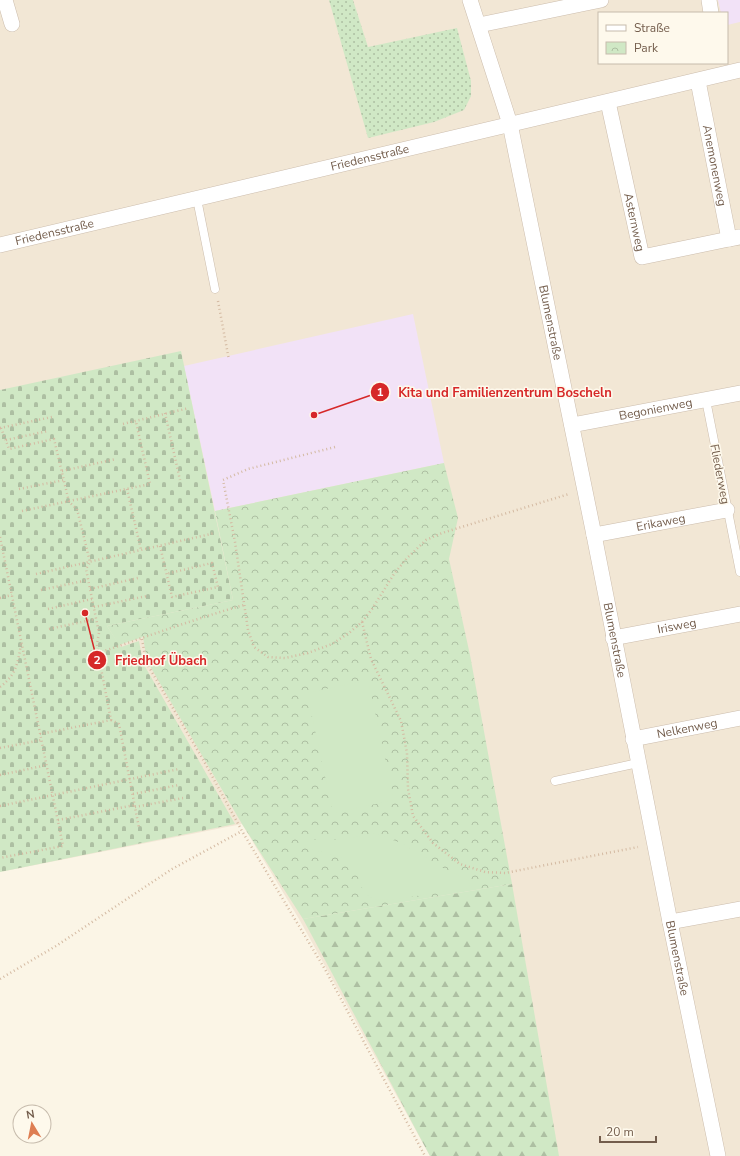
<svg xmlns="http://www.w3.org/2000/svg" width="740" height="1156" viewBox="0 0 740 1156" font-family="'Nunito Sans',sans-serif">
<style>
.residential{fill:#f2e7d5;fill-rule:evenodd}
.education{fill:#f2e2f7}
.grass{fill:url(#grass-dots)}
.forest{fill:url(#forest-firs)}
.cemetery{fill:url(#cemetery-stones)}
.park{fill:url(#park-crowns)}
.garden{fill:#d0e8c5}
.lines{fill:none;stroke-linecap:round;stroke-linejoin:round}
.service-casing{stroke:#ccbdad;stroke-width:9}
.minor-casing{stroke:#ccbdad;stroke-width:16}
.path{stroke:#d4baa2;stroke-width:2.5;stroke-dasharray:1 3;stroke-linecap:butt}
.service{stroke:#fff;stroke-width:8}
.minor{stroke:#fff;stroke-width:15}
.labels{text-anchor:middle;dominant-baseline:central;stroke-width:3;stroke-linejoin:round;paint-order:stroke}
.street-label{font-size:12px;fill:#735d4c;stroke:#fef9ec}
.leader{fill:none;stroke:#d62828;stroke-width:1.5}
.callout-dot{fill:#d62828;stroke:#fef9ec;stroke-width:1.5}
.mark-label{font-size:12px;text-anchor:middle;font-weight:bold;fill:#fff}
.callout-label{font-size:13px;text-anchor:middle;font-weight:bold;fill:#d62828;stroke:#fef9ec;stroke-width:3;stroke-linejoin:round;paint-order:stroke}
</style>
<defs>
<pattern id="grass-dots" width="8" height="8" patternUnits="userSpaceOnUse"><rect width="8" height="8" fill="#d0e8c5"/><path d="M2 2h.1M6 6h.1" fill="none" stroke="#adbfa2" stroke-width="1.8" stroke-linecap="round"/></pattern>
<pattern id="forest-firs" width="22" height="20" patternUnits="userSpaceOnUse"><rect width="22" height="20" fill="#d0e8c5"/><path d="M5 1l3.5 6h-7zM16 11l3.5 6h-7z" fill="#adbfa2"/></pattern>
<pattern id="cemetery-stones" width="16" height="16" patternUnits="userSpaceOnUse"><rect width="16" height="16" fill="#d0e8c5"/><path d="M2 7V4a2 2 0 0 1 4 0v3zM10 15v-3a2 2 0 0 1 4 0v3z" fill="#adbfa2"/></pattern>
<pattern id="park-crowns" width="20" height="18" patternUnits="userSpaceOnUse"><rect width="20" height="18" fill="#d0e8c5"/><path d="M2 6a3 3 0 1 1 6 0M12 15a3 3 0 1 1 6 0" fill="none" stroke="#adbfa2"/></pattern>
</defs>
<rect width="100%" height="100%" fill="#fbf5e6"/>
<!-- residential -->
<path class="residential" d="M0,0H740V1156H430L299,919L242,824L0,872ZM599,13H727V63H599Z"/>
<!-- education -->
<g class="education">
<path d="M718,0H740V22L727,25V13H721Z"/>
<path d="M413,314L444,463L215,511L184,366Z"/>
</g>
<!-- grass -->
<path class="grass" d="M329,0H353L368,47L457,28L471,81V96L464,110L434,122L368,138Z"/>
<!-- forest -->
<path class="forest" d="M512,884L559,1156H430L303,919Z"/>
<!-- cemetery -->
<path class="cemetery" d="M181,351L233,600L107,626L121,647L139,641L143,663L235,824L0,872V390Z"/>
<!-- park -->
<path class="park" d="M444,463L458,518L449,559L470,655L512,884L303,919L242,824L147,661L143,637L119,645L107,626L233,600L215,511Z"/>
<!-- garden -->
<g class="garden">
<path d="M368,680L394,800L333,813L307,693Z"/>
<path d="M374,833L401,843L445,869L469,881L470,888L390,900L373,899L364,893L353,864L342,858L305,847L308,840H340Z"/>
</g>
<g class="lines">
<!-- service casing -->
<g class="service-casing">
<g id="service">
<path d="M197,199L215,289"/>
<path d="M706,400L740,572"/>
<path d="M555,781L638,763"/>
</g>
</g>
<!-- minor casing -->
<g class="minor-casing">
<g id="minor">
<path d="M5,0L12,24"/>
<path id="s1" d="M470,0L510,124L594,535L670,922L718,1156"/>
<path d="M709,0L711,13"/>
<path d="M479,25L601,0"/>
<path id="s2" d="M698,81L729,239L740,237"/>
<path id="s3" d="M608,102L642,257L729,239"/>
<path id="s4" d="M0,245L740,70"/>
<path id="s5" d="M572,425L740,393"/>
<path id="s6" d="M594,535L727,510"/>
<path id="s7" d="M613,638L740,614"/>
<path id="s8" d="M633,739L740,718"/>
<path d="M670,922L740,909"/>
</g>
</g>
<!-- path -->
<g class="path">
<path d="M218,301L229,360"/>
<path d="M165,413L180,480"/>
<path d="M123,424L189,408"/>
<path d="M0,428L52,417"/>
<path d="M1,428L9,449L54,439L69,502L77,509L90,562L86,569L99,633L97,644L98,653L111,720L40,734"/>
<path d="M6,440L48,431"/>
<path d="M335,447L248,469L223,480L235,542L248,630L254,647L268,657L285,658L308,653L332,644L349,633L362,622L372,609L394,574L407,558L426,540L442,533L569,494"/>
<path d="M62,471L116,459"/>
<path d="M19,489L64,480"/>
<path d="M127,489L141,550"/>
<path d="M22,511L150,484L136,422"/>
<path d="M0,537L63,846L0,858"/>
<path d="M160,546L172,597L218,587L212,563L166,574"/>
<path d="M36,574L215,533"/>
<path d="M90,589L138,578"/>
<path d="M41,590L88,580"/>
<path d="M0,598L12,595"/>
<path d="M94,607L147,596"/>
<path d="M48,609L92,599"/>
<path d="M362,622L371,659L401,721L407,753L408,789L413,816L433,843L460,864L485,872L505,873L638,847"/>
<path d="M49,629L96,619"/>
<path d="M142,639L146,662L205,763L242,831L326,971L425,1156"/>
<path d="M98,653C146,637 194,619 244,605"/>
<path d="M0,687C16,675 18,663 21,644"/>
<path d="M111,720L119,724L139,828"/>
<path d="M0,748L42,740"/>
<path d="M0,775L47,765"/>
<path d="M133,794L179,785"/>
<path d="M0,806L179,769"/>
<path d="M135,807L183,798"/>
<path d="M58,820L135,805"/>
<path d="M0,979L56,946L172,869L242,831"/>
</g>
<!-- service -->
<use href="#service" class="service"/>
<!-- minor -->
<use href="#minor" class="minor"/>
</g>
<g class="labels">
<!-- street labels -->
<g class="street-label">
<text stroke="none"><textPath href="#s4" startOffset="380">Friedensstraße</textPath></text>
<text stroke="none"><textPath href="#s2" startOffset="86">Anemonenweg</textPath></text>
<text stroke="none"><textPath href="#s3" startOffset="123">Asternweg</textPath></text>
<text stroke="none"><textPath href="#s4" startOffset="56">Friedensstraße</textPath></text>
<text stroke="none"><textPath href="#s1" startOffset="333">Blumenstraße</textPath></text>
<text stroke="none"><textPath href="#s5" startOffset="85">Begonienweg</textPath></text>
<text transform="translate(720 474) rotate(79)">Fliederweg</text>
<text stroke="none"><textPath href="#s6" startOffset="68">Erikaweg</textPath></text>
<text stroke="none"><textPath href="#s7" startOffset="65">Irisweg</textPath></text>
<text stroke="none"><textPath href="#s1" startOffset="657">Blumenstraße</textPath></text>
<text stroke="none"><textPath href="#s8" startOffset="55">Nelkenweg</textPath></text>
<text stroke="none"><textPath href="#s1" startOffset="981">Blumenstraße</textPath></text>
</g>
</g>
<!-- callouts -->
<path class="leader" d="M314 415L380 392M85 613L97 660"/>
<g class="callout-dot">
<circle cx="314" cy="415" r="4"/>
<circle cx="85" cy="613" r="4"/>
<circle cx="380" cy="392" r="10"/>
<circle cx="97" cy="660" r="10"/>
</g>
<g class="mark-label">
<text x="380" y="396">1</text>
<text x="97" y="664">2</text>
</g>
<g class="callout-label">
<text x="505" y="397">Kita und Familienzentrum Boscheln</text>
<text x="161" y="665">Friedhof Übach</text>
</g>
<!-- legend -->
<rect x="598" y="12" width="130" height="52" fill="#fef9ec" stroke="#c6bbac"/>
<rect x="606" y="25" width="20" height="6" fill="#ffffff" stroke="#c6bbac"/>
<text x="634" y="32" font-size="12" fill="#735d4c">Straße</text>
<rect x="606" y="42" width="20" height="12" fill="url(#park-crowns)" stroke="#c6bbac"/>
<text x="634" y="52" font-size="12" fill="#735d4c">Park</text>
<!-- north arrow -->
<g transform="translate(32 1124) rotate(350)"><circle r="19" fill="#fef9ec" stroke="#c6bbac"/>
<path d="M0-3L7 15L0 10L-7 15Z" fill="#de7e52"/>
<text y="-6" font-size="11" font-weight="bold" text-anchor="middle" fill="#735d4c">N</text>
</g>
<!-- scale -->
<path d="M600 1136v6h56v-6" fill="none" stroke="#735d4c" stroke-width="2"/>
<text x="606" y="1136" font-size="12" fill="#735d4c" stroke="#fef9ec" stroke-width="3" paint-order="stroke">20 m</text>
</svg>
